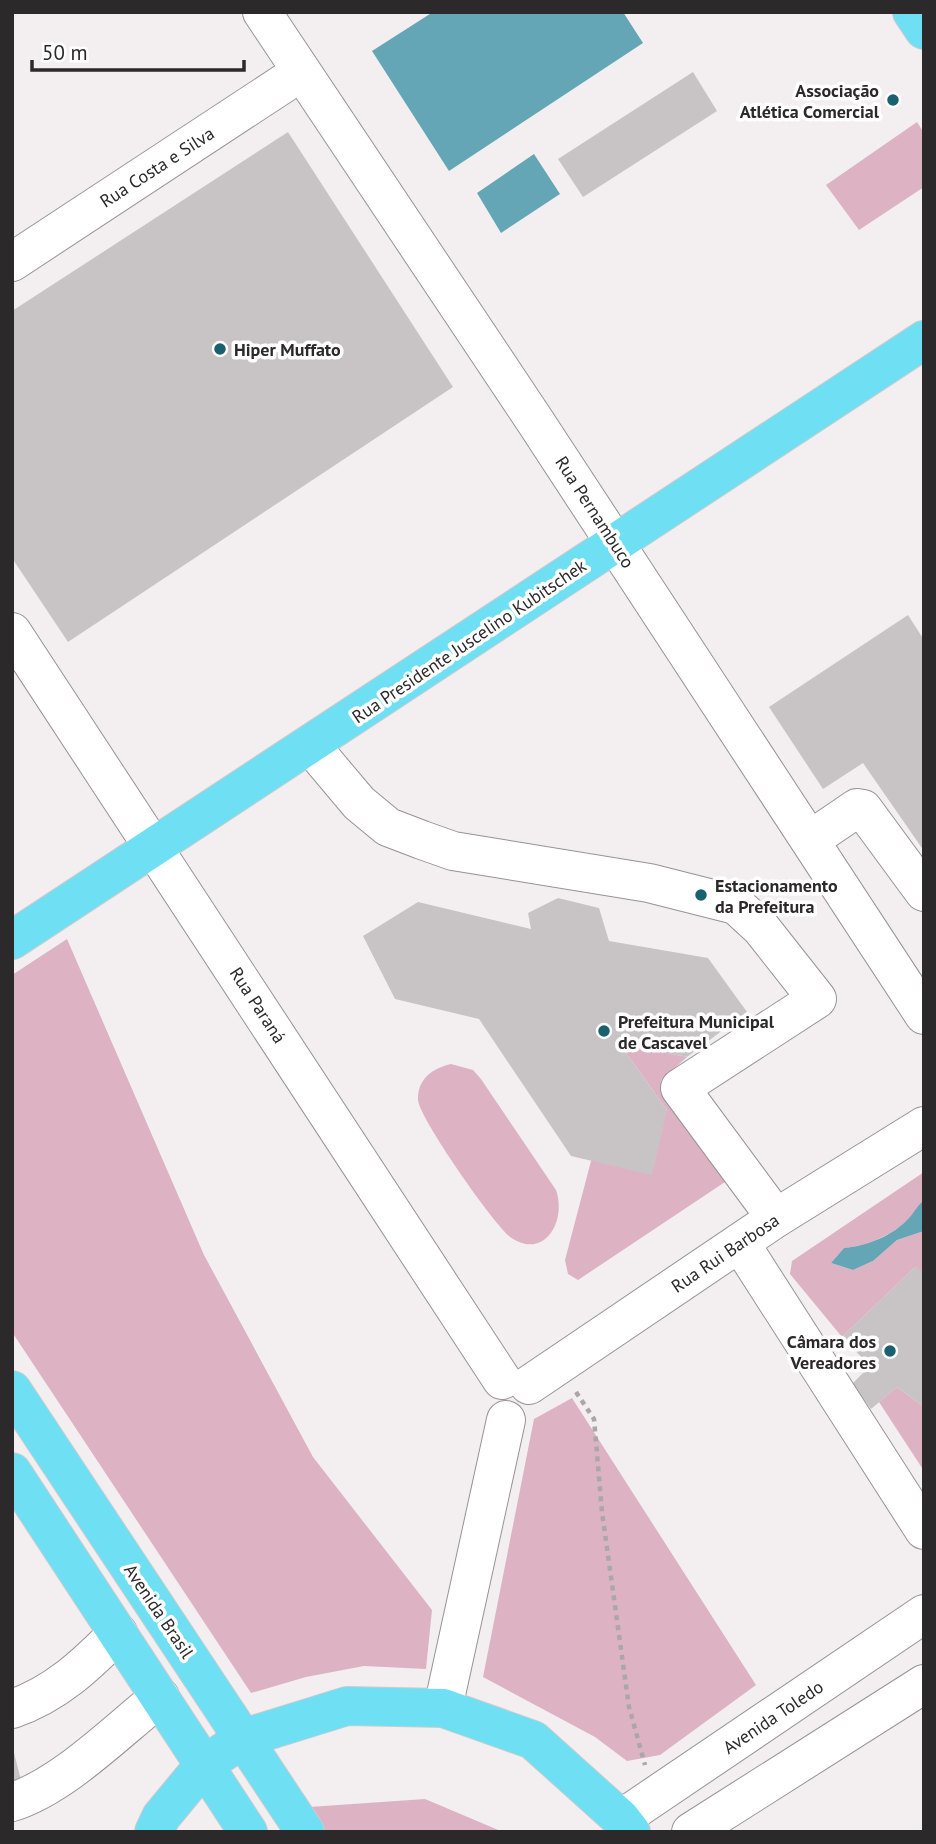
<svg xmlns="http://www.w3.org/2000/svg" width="936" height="1844" viewBox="0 0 936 1844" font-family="'PT Sans',sans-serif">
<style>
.green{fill:#ddb3c4}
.water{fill:#64a6b6}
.building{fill:#c8c4c6}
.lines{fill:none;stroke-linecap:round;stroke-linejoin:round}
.minor-casing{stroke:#979395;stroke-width:40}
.major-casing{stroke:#ccc;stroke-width:40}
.path{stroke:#aaa7a8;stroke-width:4.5;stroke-dasharray:5 5;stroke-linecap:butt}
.minor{stroke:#fff;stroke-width:38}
.major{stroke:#6fdff3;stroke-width:38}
.poi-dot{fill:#196170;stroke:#fff;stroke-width:2.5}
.labels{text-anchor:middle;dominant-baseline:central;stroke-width:7;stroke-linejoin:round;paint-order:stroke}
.poi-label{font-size:18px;font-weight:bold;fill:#2b292a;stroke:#fff;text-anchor:start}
.street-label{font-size:18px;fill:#2b292a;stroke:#fff}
</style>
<rect width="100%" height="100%" fill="#f3eff0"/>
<!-- green -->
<g class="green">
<path d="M917,122L924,133V187L859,230L826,185Z"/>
<path d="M67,939L204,1255L313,1457L432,1610L426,1669L364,1666L306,1677L251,1693L12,1332V975Z"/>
<path d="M619,1043L687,1057L661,1080L731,1178L578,1280L568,1274L565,1260L591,1161L667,1110Z"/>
<path d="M451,1064L473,1070L481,1079L556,1190C567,1221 544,1261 510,1237C494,1225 419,1118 418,1100C417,1079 433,1068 451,1064Z"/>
<path d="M924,1172C924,1180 926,1194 923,1200C910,1227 873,1246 844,1248L831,1263L853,1270L873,1261L897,1240L924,1231V1274L915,1267L842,1337L790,1274L792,1261Z"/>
<path d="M897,1387L924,1407V1471L879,1402Z"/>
<path d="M572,1398L756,1685L660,1755L627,1761L595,1737L483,1677L534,1419Z"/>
<path d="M425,1799L503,1832H326L309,1807Z"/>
</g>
<!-- water -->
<g class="water">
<path d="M433,12H623L643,43L449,171L372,51Z"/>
<path d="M534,154L560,194L501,233L477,193Z"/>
<path d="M924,1200V1231L897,1240L873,1261L853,1270L831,1263L844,1248C868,1246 894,1235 910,1217C915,1211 918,1205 924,1200Z"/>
</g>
<!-- building -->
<g class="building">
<path d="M693,72L717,111L583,197L558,159Z"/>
<path d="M288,132L453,387L68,642L12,558V311Z"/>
<path d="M908,615L924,640V851L863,763L823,789L769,707Z"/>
<path d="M558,898L599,908L609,941L708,958L747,1012L687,1057L619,1043L667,1110L652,1175L571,1156L479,1019L395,999L363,936L418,902L531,929L528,913Z"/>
<path d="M916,1266L924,1274V1407L897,1387L871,1409L852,1384L870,1366L842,1337Z"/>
<path d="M12,1745L30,1815L12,1821Z"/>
</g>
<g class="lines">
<!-- minor casing -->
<g class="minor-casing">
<g id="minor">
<path d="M262,12L535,421L924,1015"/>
<path d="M12,262L301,72"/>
<path d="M12,632L502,1380"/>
<path d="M311,746L359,803L388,827L422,840L453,851L649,883L736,905L761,928L817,999L680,1088L776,1218"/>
<path d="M810,840L857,808L863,809L924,892"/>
<path d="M740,1243L924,1530"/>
<path d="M529,1385L776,1218L924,1126"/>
<path d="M443,1708L506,1420"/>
<path d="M12,1709C56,1694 86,1665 118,1633"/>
<path d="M12,1802C63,1786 117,1731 160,1697"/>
<path d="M621,1819L924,1614"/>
<path d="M691,1832L924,1684"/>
</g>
</g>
<!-- major casing -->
<g class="major-casing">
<g id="major">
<path d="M912,12L924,30"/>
<path d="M12,940L924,340"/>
<path d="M12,1390L305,1832"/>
<path d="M12,1472L248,1832"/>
<path d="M154,1832L161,1817L204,1765L244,1738L347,1706L443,1708L533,1740L621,1819L631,1832"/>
</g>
</g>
<!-- path -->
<path class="path" d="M576,1392L594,1419L602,1512L629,1707L645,1765"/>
<!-- minor -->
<use href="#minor" class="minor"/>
<!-- major -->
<use href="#major" class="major"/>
</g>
<!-- markers -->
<g class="poi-dot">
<circle cx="893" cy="100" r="7"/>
<circle cx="220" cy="349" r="7"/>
<circle cx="701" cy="895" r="7"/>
<circle cx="604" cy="1031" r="7"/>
<circle cx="890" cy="1351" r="7"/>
</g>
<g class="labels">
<!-- poi labels -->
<g class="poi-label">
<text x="879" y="90" text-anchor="end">Associação<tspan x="879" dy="21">Atlética Comercial</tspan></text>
<text x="234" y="349">Hiper Muffato</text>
<text x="715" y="885">Estacionamento<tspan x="715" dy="21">da Prefeitura</tspan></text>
<text x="618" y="1021">Prefeitura Municipal<tspan x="618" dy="21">de Cascavel</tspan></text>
<text x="876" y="1341" text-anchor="end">Câmara dos<tspan x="876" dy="21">Vereadores</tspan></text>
</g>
<!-- street labels -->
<g class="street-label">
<text transform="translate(157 167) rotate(-33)">Rua Costa e Silva</text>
<text transform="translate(595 512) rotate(57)">Rua Pernambuco</text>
<text transform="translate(469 641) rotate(-34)">Rua Presidente Juscelino Kubitschek</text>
<text transform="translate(258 1005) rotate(57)">Rua Paraná</text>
<text transform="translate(725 1253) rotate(-34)">Rua Rui Barbosa</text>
<text transform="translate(159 1611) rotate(56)">Avenida Brasil</text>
<text transform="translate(773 1717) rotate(-34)">Avenida Toledo</text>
</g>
</g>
<!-- border -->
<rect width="936" height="1844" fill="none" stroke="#2b292a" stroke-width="28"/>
<!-- scale -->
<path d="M32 60v10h212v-10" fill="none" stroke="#2b292a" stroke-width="3.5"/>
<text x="42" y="60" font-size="21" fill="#2b292a" stroke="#ffffff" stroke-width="5" paint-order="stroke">50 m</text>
</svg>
